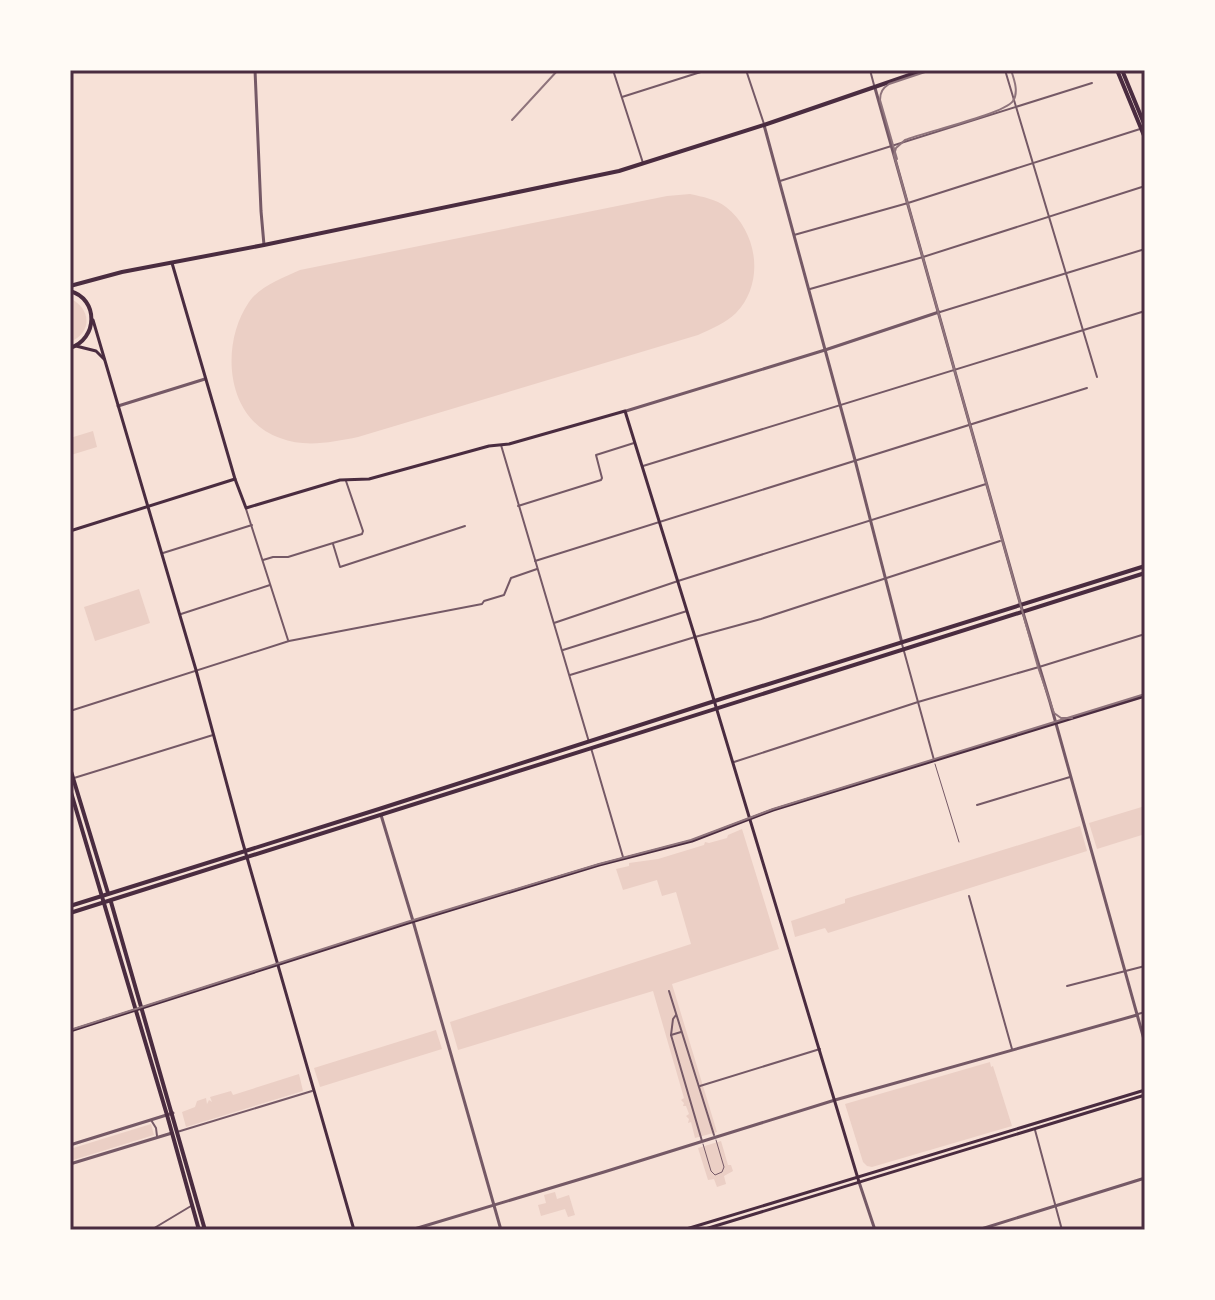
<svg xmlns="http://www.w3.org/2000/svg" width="1215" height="1300" viewBox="0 0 1215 1300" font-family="Overpass,sans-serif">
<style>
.green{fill:#ebcfc5}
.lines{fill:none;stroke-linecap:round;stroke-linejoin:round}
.service{stroke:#755966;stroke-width:1}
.minor{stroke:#755966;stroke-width:2}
.tertiary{stroke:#755966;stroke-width:3}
.secondary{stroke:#4a2c40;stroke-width:3}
.primary{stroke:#4a2c40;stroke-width:4}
.tram{stroke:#8f747c;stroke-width:2}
.rail{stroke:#8f747c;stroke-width:2}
.neatline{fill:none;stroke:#4a2c40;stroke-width:3}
</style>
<rect width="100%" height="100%" fill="#f7e1d7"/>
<!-- green -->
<g class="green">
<path d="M690,194C703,197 716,199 726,207C758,232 765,283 736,313C726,323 711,329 698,335L358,437C333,442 305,448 280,438C225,419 220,344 249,302C260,286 283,278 300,270L667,196Z"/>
<path d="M70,298C91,309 93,332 70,342Z"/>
<path d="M93,431L97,447L71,455L70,438Z"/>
<path d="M139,589L150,623L95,641L84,607Z"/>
<path d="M1145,806V834L1097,849L1089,823Z"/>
<path d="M1080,826L1087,851L828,933L825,928L795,937L791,921L845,903V899Z"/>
<path d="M742,829L779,949L672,984L717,1132L695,1138L691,1122L688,1123L689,1119L686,1116L689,1114L686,1106H683L684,1103L681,1100L684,1098L653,991L458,1050L450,1022L691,944L676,892L662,896L657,880L623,890L616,869L629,866V863L658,859L704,845L705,842L709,843L727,838L728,835Z"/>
<path d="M436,1030L442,1049L320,1087L314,1068Z"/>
<path d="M990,1062L991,1067L993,1066L1012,1126L872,1167L867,1166L863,1162L845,1104Z"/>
<path d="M299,1074L303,1091L186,1127L182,1112L195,1107L197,1101L206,1098L207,1104L209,1100L212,1102L210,1097L231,1091L233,1095Z"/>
<path d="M151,1124L154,1135L70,1161V1149Z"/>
<path d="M721,1141L728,1165H731L733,1171L724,1176L726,1184L717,1187L714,1179L708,1180L698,1148Z"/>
<path d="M555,1192L557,1199L569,1195L575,1215L568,1217L565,1209L541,1216L538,1205L546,1203L544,1195Z"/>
</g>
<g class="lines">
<!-- service -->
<g class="service">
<path d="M935,764L959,842"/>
<path d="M703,1144L711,1171L715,1175L722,1172L724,1167L716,1140"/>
</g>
<!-- minor -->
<g class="minor">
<path d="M613,70L643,163"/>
<path d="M746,70L764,124"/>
<path d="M870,70L874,85"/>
<path d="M1005,70L1097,377"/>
<path d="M622,97L707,70"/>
<path d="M780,181L1092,83"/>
<path d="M794,235L908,203L1140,129"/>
<path d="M810,289L923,257L1145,186"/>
<path d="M940,312L1145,249"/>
<path d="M501,445L589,742"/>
<path d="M643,466L1145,311"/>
<path d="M518,506L601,480L602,478L596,455L634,443"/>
<path d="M246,509L288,640"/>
<path d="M333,544L340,567L465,526"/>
<path d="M163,553L252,525"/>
<path d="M263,560L273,557H288L362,534L363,531L346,481"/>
<path d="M535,561L1087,388"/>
<path d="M181,614L270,585"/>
<path d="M554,623L678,581L986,484"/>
<path d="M902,644L934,760"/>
<path d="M563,650L687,611"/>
<path d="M570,675L695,637L761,619L1000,541"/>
<path d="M70,711L289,641L482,604L484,601L504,595L511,578L537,569"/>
<path d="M591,748L623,857"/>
<path d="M734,762L918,702L1039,667L1145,634"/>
<path d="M74,778L213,735"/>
<path d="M977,805L1070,777"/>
<path d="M969,896L1012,1049"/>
<path d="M1067,986L1145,966"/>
<path d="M669,991L714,1135"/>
<path d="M1138,1014L1145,1012"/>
<path d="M681,1032L671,1035L702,1141"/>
<path d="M671,1035L673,1019L676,1015"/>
<path d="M700,1086L820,1049"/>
<path d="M151,1120L156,1128L157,1136"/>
<path d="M1035,1130L1062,1230"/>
<path d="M177,1132L312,1091"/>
<path d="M151,1230L191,1206"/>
</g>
<!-- tertiary -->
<g class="tertiary">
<path d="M255,70L261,211L264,245"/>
<path d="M875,88L1021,606L1050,702L1145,1043"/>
<path d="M764,125L855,460L902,643"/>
<path d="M118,406L205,379"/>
<path d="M626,411L825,350L939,312"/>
<path d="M381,815L413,921L501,1230"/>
<path d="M70,1145L173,1113"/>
<path d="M70,1164L172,1133"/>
<path d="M859,1182L875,1230"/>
<path d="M411,1230L604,1172L835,1100L1137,1015"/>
<path d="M978,1230L1145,1178"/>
</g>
<!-- secondary -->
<g class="secondary">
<path d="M172,263L235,479L246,508L340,480L369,479L489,446L509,444L625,411L695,637L859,1182"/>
<path d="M93,320L196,670L242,840L354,1230"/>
<path d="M76,346L96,351L104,359"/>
<path d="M70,531L235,479"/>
<path d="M70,1031L408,923L599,865L692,841L773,810L1145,696"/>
<path d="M683,1230L1145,1090"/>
<path d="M702,1230L1145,1095"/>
</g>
<!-- primary -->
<g class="primary">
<path d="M1117,70L1145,138"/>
<path d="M1122,70L1145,126"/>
<path d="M70,286L122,272L264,245L619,171L764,125L924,70"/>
<path d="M70,291C99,299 98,339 70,348"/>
<path d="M70,768L108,893"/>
<path d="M70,789L167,1115L199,1230"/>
<path d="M111,902L205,1230"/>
<path d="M70,906L379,809L724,698L1145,566"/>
<path d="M70,913L1145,573"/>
</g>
<!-- tram -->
<g class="tram">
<path d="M1011,70C1014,79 1019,92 1013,101C1004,114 925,132 905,140L896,148L894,155L1038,667L1054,713L1061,718H1072"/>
<path d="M897,159L880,100C880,92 883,88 889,84L931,70"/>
<path d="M70,1030L407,922L599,864L691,840L773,809L1145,694"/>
</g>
<!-- rail -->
<path class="rail" d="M512,120L558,70"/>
</g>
<!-- border -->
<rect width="1215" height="1300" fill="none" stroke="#fffaf5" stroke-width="144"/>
<rect x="72" y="72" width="1071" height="1156" class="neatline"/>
</svg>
